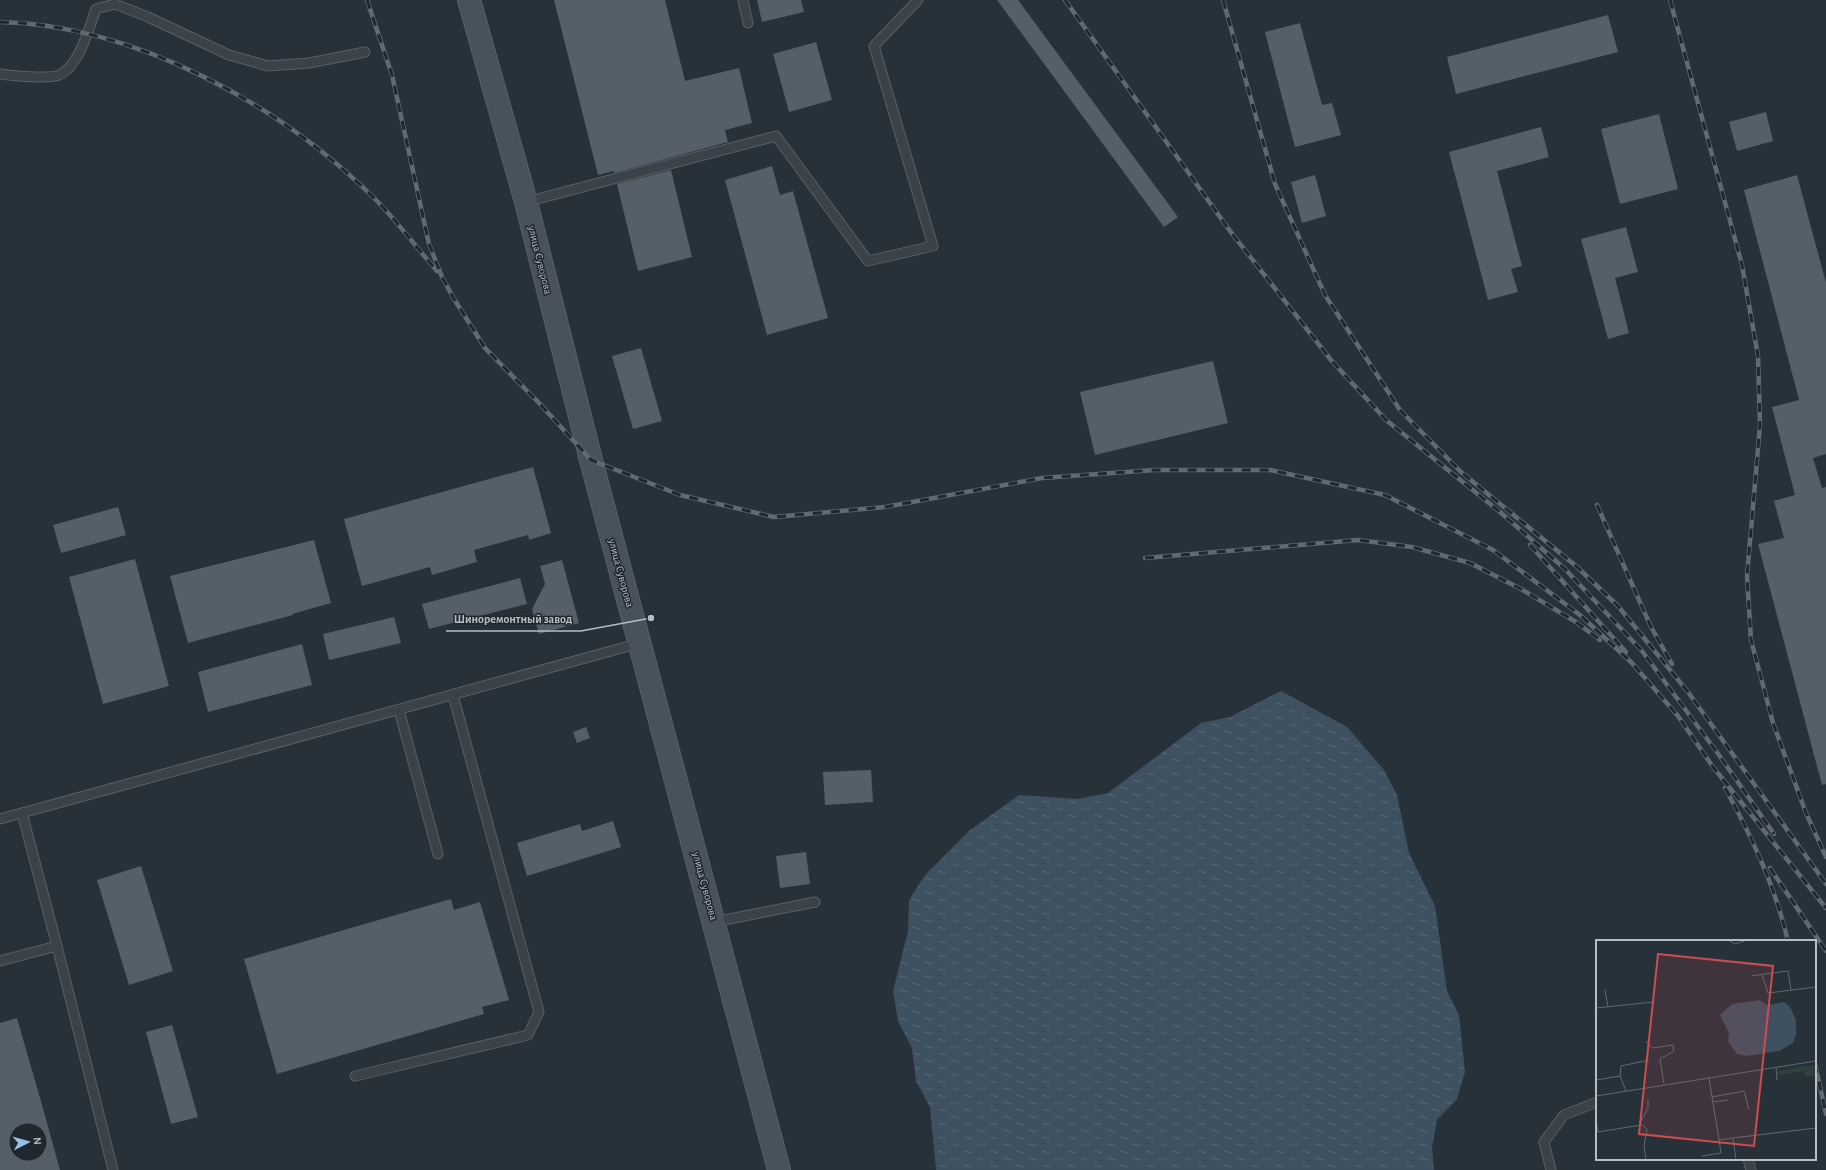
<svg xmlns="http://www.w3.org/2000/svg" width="1826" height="1170" viewBox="0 0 1826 1170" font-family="'Alegreya Sans',sans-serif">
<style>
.water{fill:url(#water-ripples)}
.building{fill:#545f6a;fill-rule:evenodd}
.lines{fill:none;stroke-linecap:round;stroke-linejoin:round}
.service-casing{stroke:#586068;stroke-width:11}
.secondary-casing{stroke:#586068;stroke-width:24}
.service{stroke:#3a424a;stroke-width:9}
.secondary{stroke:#48525c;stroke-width:22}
.rail-casing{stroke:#606a73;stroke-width:4.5}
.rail{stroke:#1f272f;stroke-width:3;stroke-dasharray:9;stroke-linecap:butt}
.labels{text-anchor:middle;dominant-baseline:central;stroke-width:3;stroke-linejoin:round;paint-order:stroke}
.street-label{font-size:11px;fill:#b5bdc5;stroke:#1f272f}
.inset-road{fill:none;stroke:#5f6971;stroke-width:1}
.view{fill:#ce4d4f;fill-opacity:0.15;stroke:#ce4d4f;stroke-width:2}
.inset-edge{fill:none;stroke:#b5bdc5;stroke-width:2}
.leader{fill:none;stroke:#b5bdc5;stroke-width:1.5}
.callout-dot{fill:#b5bdc5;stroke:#1f272f;stroke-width:1.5}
.callout-label{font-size:12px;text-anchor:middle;font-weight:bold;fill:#b5bdc5;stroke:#1f272f;stroke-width:3;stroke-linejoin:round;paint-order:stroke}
</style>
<defs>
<pattern id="water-ripples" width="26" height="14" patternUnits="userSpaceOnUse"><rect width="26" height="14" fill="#3e5160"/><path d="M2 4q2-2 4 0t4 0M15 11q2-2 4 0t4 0" fill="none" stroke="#586875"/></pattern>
</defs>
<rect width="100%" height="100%" fill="#263139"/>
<!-- water -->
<path class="water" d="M1281,691L1347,727L1384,770L1397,795L1409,853L1435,906L1447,991L1459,1015L1465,1072L1457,1099L1437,1120L1432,1148L1434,1170H936L930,1107L916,1081L912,1048L898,1021L893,991L908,931L909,900L925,875L969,831L1019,795L1078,799L1108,793L1201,723L1230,717Z"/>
<!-- building -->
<g class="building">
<path d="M554,0H665L685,81L739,68L752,123L725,130L728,142L614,173V171L598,175Z"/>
<path d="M757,0H801L804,12L762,22Z"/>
<path d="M997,0H1018L1178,217L1164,227Z"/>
<path d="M1608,15L1618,52L1456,94L1447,57Z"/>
<path d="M1300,23L1322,105L1332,103L1341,135L1295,147L1265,32Z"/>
<path d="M816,42L832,100L789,112L773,54Z"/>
<path d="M1766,112L1773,141L1737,151L1729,122Z"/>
<path d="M1659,114L1678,189L1620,204L1601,129Z"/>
<path d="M1541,127L1549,157L1497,171L1522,266L1511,269L1518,292L1488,300L1449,152Z"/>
<path d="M772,166L780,195L793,191L828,318L767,335L725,180Z"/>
<path d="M671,170L692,257L638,271L617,184Z"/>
<path d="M1315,175L1326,216L1302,223L1291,182Z"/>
<path d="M1797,175L1826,283V454L1813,458L1822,488L1826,487V784L1822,785L1758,544L1784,538L1774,501L1795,495L1772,407L1799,400L1744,190Z"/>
<path d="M1626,227L1638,272L1615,278L1629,333L1608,339L1581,239Z"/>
<path d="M641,348L662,421L633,429L612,356Z"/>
<path d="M1213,361L1228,423L1095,455L1080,392Z"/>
<path d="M533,467L551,533L529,540L528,535L474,550L477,562L432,575L430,567L362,586L344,519Z"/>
<path d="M118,507L126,535L61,553L53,525Z"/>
<path d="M314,540L331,603L292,614L293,615L188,643L170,576Z"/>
<path d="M135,559L169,686L103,704L69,577Z"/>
<path d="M562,560L579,623L539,634L532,609L545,584L540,566Z"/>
<path d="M520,578L527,604L429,629L422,604Z"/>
<path d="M394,617L401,643L329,660L323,634Z"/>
<path d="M302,644L312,685L208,712L198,672Z"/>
<path d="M586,727L590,738L577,743L573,732Z"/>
<path d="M871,770L873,802L825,805L823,772Z"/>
<path d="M613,821L621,847L527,876L517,843L580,824L582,831Z"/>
<path d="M806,852L810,884L780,888L776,856Z"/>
<path d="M141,866L173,971L129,985L97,880Z"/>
<path d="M451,899L454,910L480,902L509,1000L482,1007L484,1014L277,1074L244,959Z"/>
<path d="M17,1018L44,1112L60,1170H0V1023ZM16,1130H40V1154H16Z"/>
<path d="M172,1025L198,1117L171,1124L146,1032Z"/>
</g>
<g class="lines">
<!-- service casing -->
<g class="service-casing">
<g id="service">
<path d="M743,0L748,23"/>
<path d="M0,74C11,76 50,79 59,75C79,67 89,28 96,9L115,4L148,17L229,55L268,66L309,63L365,52"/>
<path d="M526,202L776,136L868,261L933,246L874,46L918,0"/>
<path d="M399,710L438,854"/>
<path d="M22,813L640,643"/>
<path d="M0,819L22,813L57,946L0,961"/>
<path d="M714,922L815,902"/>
<path d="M57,946L113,1170"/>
<path d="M355,1076L528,1035L539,1012L453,695"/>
<path d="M1748,1159L1751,1170"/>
<path d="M1551,1170L1544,1142L1564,1115L1597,1102"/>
</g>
</g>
<!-- secondary casing -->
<g class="secondary-casing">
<path id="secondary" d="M469,0L526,202L591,460L779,1170"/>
</g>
<!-- service -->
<use href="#service" class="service"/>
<!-- secondary -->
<use href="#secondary" class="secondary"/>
<!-- rail casing -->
<g class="rail-casing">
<g id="rail">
<path d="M367,0L392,75L429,244L442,277L454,299L485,348L540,404L591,460L680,495L774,517L885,507L1042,478L1155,470H1270L1385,495L1493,550L1580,615L1632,663L1678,716L1713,767L1826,908"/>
<path d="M1065,0L1230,231L1331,360L1386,420L1500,512L1565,569L1642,651L1719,755L1774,834"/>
<path d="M1223,0L1275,184L1325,295L1400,410L1461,472L1576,566L1618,606L1688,692L1826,884"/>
<path d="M1670,0L1742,265L1758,356L1760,425L1747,576L1751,640L1773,723L1806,813L1826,857"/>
<path d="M0,22C135,25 281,105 375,199C397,221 416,247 437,271"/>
<path d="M1597,505L1651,627L1672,664"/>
<path d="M1530,545L1626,652"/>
<path d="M1145,558L1358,540L1412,547L1470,563L1521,589L1576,622L1600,640"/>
<path d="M1725,788C1752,837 1775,886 1788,941"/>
<path d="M1770,868L1826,951"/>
<path d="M1815,1064L1826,1114"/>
</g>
</g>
<!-- rail -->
<use href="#rail" class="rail"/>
</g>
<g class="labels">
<!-- street labels -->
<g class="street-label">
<text transform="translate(540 260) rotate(76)">улица Суворова</text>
<text transform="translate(621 573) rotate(75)">улица Суворова</text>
<text transform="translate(705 886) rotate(75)">улица Суворова</text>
</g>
</g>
<!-- overview -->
<g transform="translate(1596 940)">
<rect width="220" height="220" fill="#263139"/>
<path d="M220,125V135L209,137L208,131L182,135V131Z" fill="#2e413f"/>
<path d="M164,60L171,65L188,62L194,67L200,80V95L197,103L183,111L150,116L141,114L132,102L133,93L124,75L136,64Z" fill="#3e5160"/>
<path class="inset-road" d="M87,0H111M132,0L139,4L151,0M166,35L172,53L220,47M155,36L192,31L195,50M9,50L12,67M0,68L57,62M50,101L56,108L77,105L78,111L64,119L68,144M180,127L181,140M24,136L25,126L53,120M113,138L123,200M0,140L24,136L30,151M0,156L220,121M116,157L148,151L153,170M117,162L132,160M0,180L2,192L45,185M137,198L220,188M106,216L125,213L123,200L137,198L140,220M50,220L48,206L51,189L44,183L52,168V159"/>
<path class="view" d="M62,14L177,26L158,206L43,194Z"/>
<rect width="220" height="220" class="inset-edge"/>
</g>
<!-- callouts -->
<path class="leader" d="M651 618L581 631H446"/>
<circle class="callout-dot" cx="651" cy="618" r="4"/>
<g class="callout-label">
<text x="513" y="623">Шиноремонтный завод</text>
</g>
<!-- north arrow -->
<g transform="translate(28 1142) rotate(84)"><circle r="19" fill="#1f272f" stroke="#5b636b"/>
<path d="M0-3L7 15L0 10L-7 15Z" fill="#96c1ea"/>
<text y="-6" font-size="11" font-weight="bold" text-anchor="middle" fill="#b5bdc5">N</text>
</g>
</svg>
